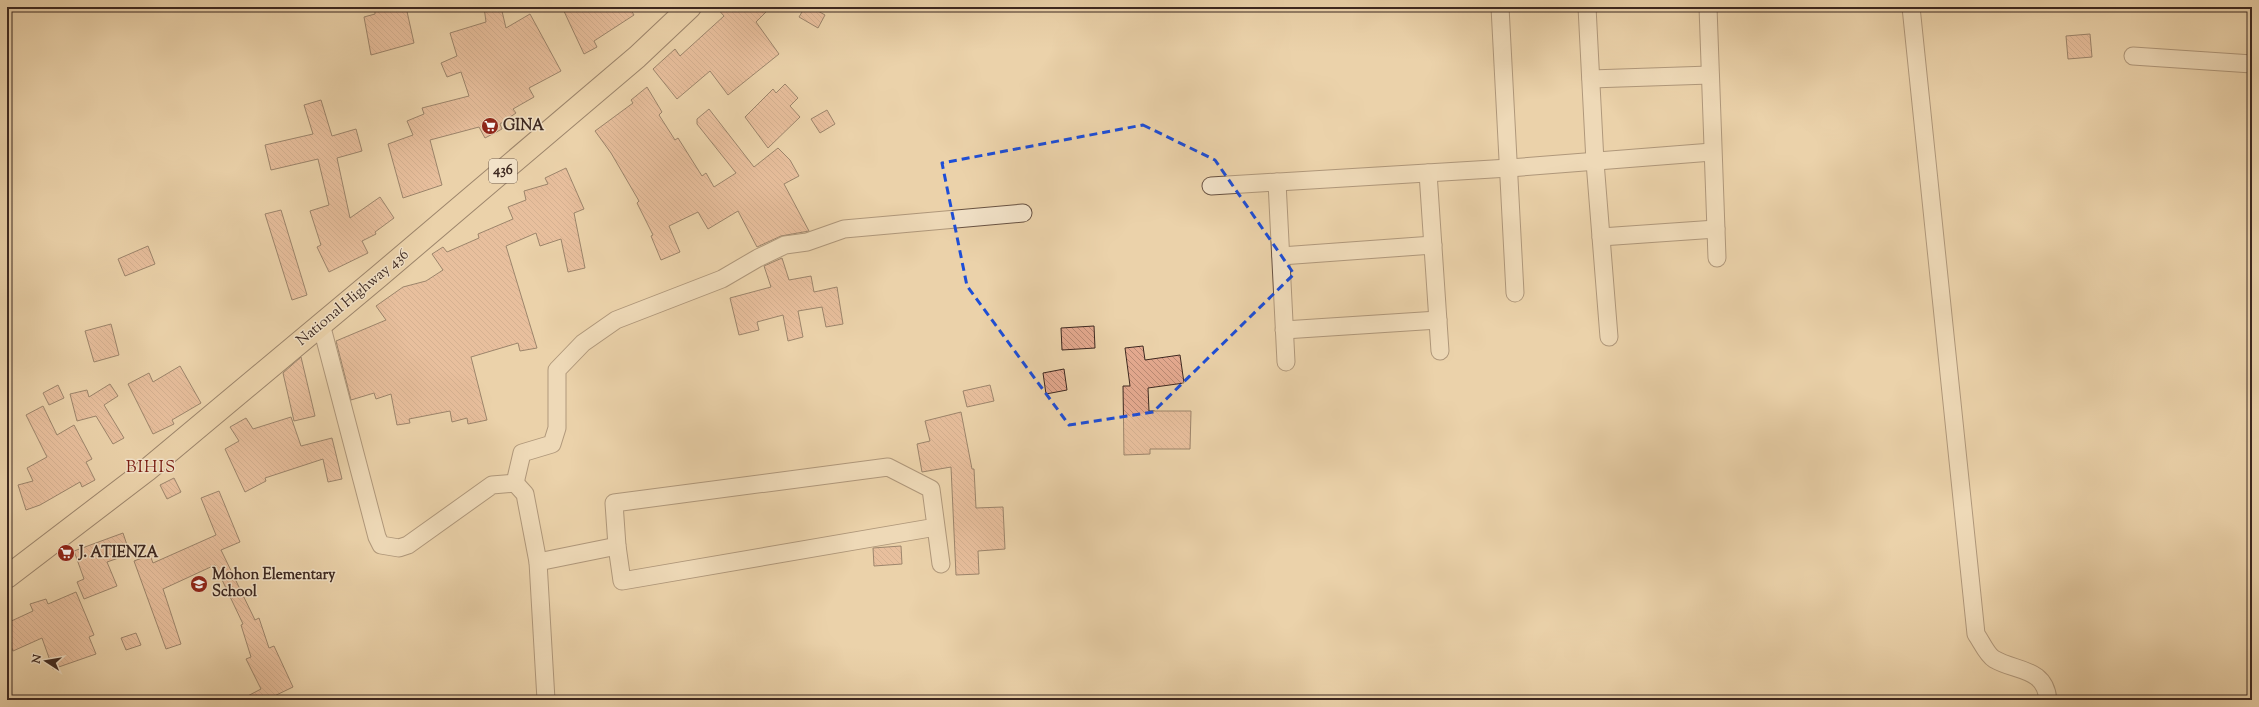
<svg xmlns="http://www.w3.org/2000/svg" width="2259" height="707" viewBox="0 0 2259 707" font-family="'Sorts Mill Goudy',serif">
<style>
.building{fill:url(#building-back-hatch);stroke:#3d2820}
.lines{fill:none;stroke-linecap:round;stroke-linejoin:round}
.minor-casing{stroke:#685242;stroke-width:19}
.primary-casing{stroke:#3d2820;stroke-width:24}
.minor{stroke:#f2e2c8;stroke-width:17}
.primary{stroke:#ebd2aa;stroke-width:22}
.marked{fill:none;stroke:#1d4ed8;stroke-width:3;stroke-dasharray:8 5;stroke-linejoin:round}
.labels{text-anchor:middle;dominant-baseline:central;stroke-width:3;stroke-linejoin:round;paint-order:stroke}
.shield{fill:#f2e2c8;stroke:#736052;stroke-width:1}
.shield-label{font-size:14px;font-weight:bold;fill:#3d2820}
.poi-label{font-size:15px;font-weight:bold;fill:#3d2820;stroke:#f2e2c8;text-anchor:start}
.street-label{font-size:15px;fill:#3d2820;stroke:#f2e2c8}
.quarter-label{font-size:17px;letter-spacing:1px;fill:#7a1f14;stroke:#f2e2c8}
</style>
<defs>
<pattern id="building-back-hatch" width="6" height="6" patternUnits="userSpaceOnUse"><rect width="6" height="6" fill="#e4a98f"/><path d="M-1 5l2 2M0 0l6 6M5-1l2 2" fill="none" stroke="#ba8a74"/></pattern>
</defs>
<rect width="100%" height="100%" fill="#ebd2aa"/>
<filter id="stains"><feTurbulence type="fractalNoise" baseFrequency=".005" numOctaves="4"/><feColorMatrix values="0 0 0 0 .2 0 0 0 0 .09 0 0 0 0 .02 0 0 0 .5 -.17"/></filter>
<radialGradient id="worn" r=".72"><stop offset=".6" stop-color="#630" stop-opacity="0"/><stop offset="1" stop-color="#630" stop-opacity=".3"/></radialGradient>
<!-- building -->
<g class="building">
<path d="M375,7H406L414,43L371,55L364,17L375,14Z"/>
<path d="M484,7H501L506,28L530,14L561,71L529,88L534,97L513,109L516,113L500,124L502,129L485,138L479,127L430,140L442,185L403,198L388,144L413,135L407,121L424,114L422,108L469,96L461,72L447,77L441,63L457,56L450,33L486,22Z"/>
<path d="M562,7H629L634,15L594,41L597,47L584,54Z"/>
<path d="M716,7H771L756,22L779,54L728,95L710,71L677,99L653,69L675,49L680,56L724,16Z"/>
<path d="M805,7H811L825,15L818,28L799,17Z"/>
<path d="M2090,34L2092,57L2068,59L2066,36Z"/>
<path d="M785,84L798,98L790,106L800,117L768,148L745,117L773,89L776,93Z"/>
<path d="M647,87L662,112L659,115L675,140L678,138L702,176L706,173L714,187L736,173L697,124V119L709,109L754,167L778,148L790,160L799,176L784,184L809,231L781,236L757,247L738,211L708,229L698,212L669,226L680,252L661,260L651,236L653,235L637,203L639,201L611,153L595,131L633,103L631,100Z"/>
<path d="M321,100L332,136L356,129L362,151L337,158L350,218L380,197L394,218L375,232L376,234L362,241L368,253L329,272L317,247L321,245L310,211L329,205L318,159L271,170L265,145L313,134L304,105Z"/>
<path d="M827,110L835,124L820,133L811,119Z"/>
<path d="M566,168L584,209L574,213L585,268L568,272L561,239L540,246L536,233L506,246L537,348L520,351L518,343L471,357L487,420L468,424L467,418L452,422L450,411L409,419L410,423L397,425L391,394L376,399L374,393L351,400L336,341L386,320L376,306L403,287L426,281L443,270L432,254L443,247L447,252L479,238L478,234L513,219L508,207L526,200L524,191L548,184L545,178Z"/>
<path d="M281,210L307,295L292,300L265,214Z"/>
<path d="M148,246L155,264L125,276L118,259Z"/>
<path d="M782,258L789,280L811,276L814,292L837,287L843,324L826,327L822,307L798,311L803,337L788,341L783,315L757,322L759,330L739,335L730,298L771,287L764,266Z"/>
<path d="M111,324L119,355L94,362L85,331Z"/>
<path d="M1094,326L1095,348L1062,350L1061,328Z"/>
<path d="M1143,346L1145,360L1180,355L1184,383L1148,388L1149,411H1191L1190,449H1150V454L1124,455L1123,386H1130L1125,348Z"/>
<path d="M301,357L315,416L294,421L283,373Z"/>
<path d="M180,366L201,403L172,420L174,424L153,434L128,384L149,373L153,382Z"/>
<path d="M1064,369L1067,390L1046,394L1043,373Z"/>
<path d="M110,384L118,396L104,405L124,438L113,444L96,416L77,421L70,394L87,390L89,397Z"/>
<path d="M58,385L64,398L49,405L43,393Z"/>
<path d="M990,385L994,401L967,407L963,391Z"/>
<path d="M43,406L57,435L74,425L92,459L86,462L95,480L82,487L80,482L40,505L26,510L18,485L33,481L27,468L47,457L26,415Z"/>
<path d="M961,412L972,469H974L976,508L1003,507L1005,549L978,551L979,574L956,575L951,467L922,472L917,444L930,441L925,421Z"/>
<path d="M291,417L301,446L332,438L342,479L328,482L323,459L265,478L266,481L245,492L225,449L239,441L230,427L246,418L253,429Z"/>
<path d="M174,478L181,492L167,499L160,485Z"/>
<path d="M219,491L240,542L221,550L255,620L259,618L269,648L274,646L293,687L266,700H240L261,689L246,659L251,657L241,625L243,624L215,565L163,589L181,644L166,649L134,561L150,555L153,563L216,535L201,498Z"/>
<path d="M123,533L130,554L107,562L117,586L84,599L77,582L84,579L74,551Z"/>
<path d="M901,546L902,564L874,566L873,548Z"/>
<path d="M76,592L94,635L89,637L96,654L53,669L42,638L13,651L7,638V623L33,611L30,604L46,599L48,604Z"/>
<path d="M136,633L141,645L126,650L121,638Z"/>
</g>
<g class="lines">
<!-- minor casing -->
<g class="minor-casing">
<g id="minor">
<path d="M1500,7L1515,293"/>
<path d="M1587,7L1595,162L1609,337"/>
<path d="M1708,7L1717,258"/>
<path d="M1911,7L1976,634C1981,641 1987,655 1994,659C2016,672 2045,667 2048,700"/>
<path d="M2133,56L2252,64"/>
<path d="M1591,79L1710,75"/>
<path d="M1428,173L1440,351"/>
<path d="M1277,182L1286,362"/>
<path d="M1211,186L1509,168L1712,152"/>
<path d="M1601,237L1716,229"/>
<path d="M1281,256L1433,245"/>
<path d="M321,324L377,537L381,545L399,548L408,545L492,485L515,483"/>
<path d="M1284,330L1438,320"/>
<path d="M515,483L522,453L552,444L557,428V370L583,343L616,320L722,279L758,258L785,245L807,242L844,229L1023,213"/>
<path d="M515,483L525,494L538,562L546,700"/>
<path d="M936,527L622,581L617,546L614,503L888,467L931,489L941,564"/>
<path d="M538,562L617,546"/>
</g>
</g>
<!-- primary casing -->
<g class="primary-casing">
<path id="primary" d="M7,577L147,470L378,277L637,57L690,7"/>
</g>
<!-- minor -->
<use href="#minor" class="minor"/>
<!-- primary -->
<use href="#primary" class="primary"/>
</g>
<!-- marked area -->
<path d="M0 0H2259V707H0ZM1143,125L1215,160L1294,274L1153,412L1069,425L967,286L942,163Z" fill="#ebd2aa" fill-opacity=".55" fill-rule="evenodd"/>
<path class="marked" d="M1143,125L1215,160L1294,274L1153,412L1069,425L967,286L942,163Z"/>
<!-- icons -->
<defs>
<g id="supermarket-disc" transform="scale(0.9)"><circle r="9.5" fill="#8f2418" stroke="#f2e2c8"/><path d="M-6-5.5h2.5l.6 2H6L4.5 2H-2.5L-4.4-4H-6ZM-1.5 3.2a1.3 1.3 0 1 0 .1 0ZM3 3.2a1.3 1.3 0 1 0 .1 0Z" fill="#fff"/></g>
<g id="school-disc" transform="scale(0.9)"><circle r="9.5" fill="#8f2418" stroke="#f2e2c8"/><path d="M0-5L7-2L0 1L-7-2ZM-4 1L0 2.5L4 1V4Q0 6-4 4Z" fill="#fff"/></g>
</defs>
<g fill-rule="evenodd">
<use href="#supermarket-disc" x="490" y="126"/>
<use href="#supermarket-disc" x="66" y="553"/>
<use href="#school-disc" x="199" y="584"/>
</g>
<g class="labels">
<!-- shield labels -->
<rect class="shield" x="489" y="159" width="28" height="24" rx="3"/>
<g class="shield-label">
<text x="503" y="171">436</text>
</g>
<!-- poi labels -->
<g class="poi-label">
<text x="503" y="126">GINA</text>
<text x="79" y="553">J. ATIENZA</text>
<text x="212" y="575">Mohon Elementary<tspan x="212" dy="17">School</tspan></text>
</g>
<!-- street labels -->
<g class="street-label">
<text transform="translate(353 298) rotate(-40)">National Highway 436</text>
</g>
<!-- quarter labels -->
<g class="quarter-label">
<text x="151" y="468">BIHIS</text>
</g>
</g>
<!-- margin -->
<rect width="2259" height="707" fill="none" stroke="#ebd2aa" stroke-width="24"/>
<rect x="8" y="8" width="2243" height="691" fill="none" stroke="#3d2820" stroke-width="2"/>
<rect x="12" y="12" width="2235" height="683" fill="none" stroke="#3d2820"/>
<!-- north arrow -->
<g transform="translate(46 661) rotate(282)" stroke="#f2e2c8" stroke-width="3" paint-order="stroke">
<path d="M0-3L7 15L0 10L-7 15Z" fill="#3d2820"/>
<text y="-6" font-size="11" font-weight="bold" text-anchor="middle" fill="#3d2820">N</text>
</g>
<rect width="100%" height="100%" filter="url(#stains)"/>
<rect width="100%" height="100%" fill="url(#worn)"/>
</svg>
